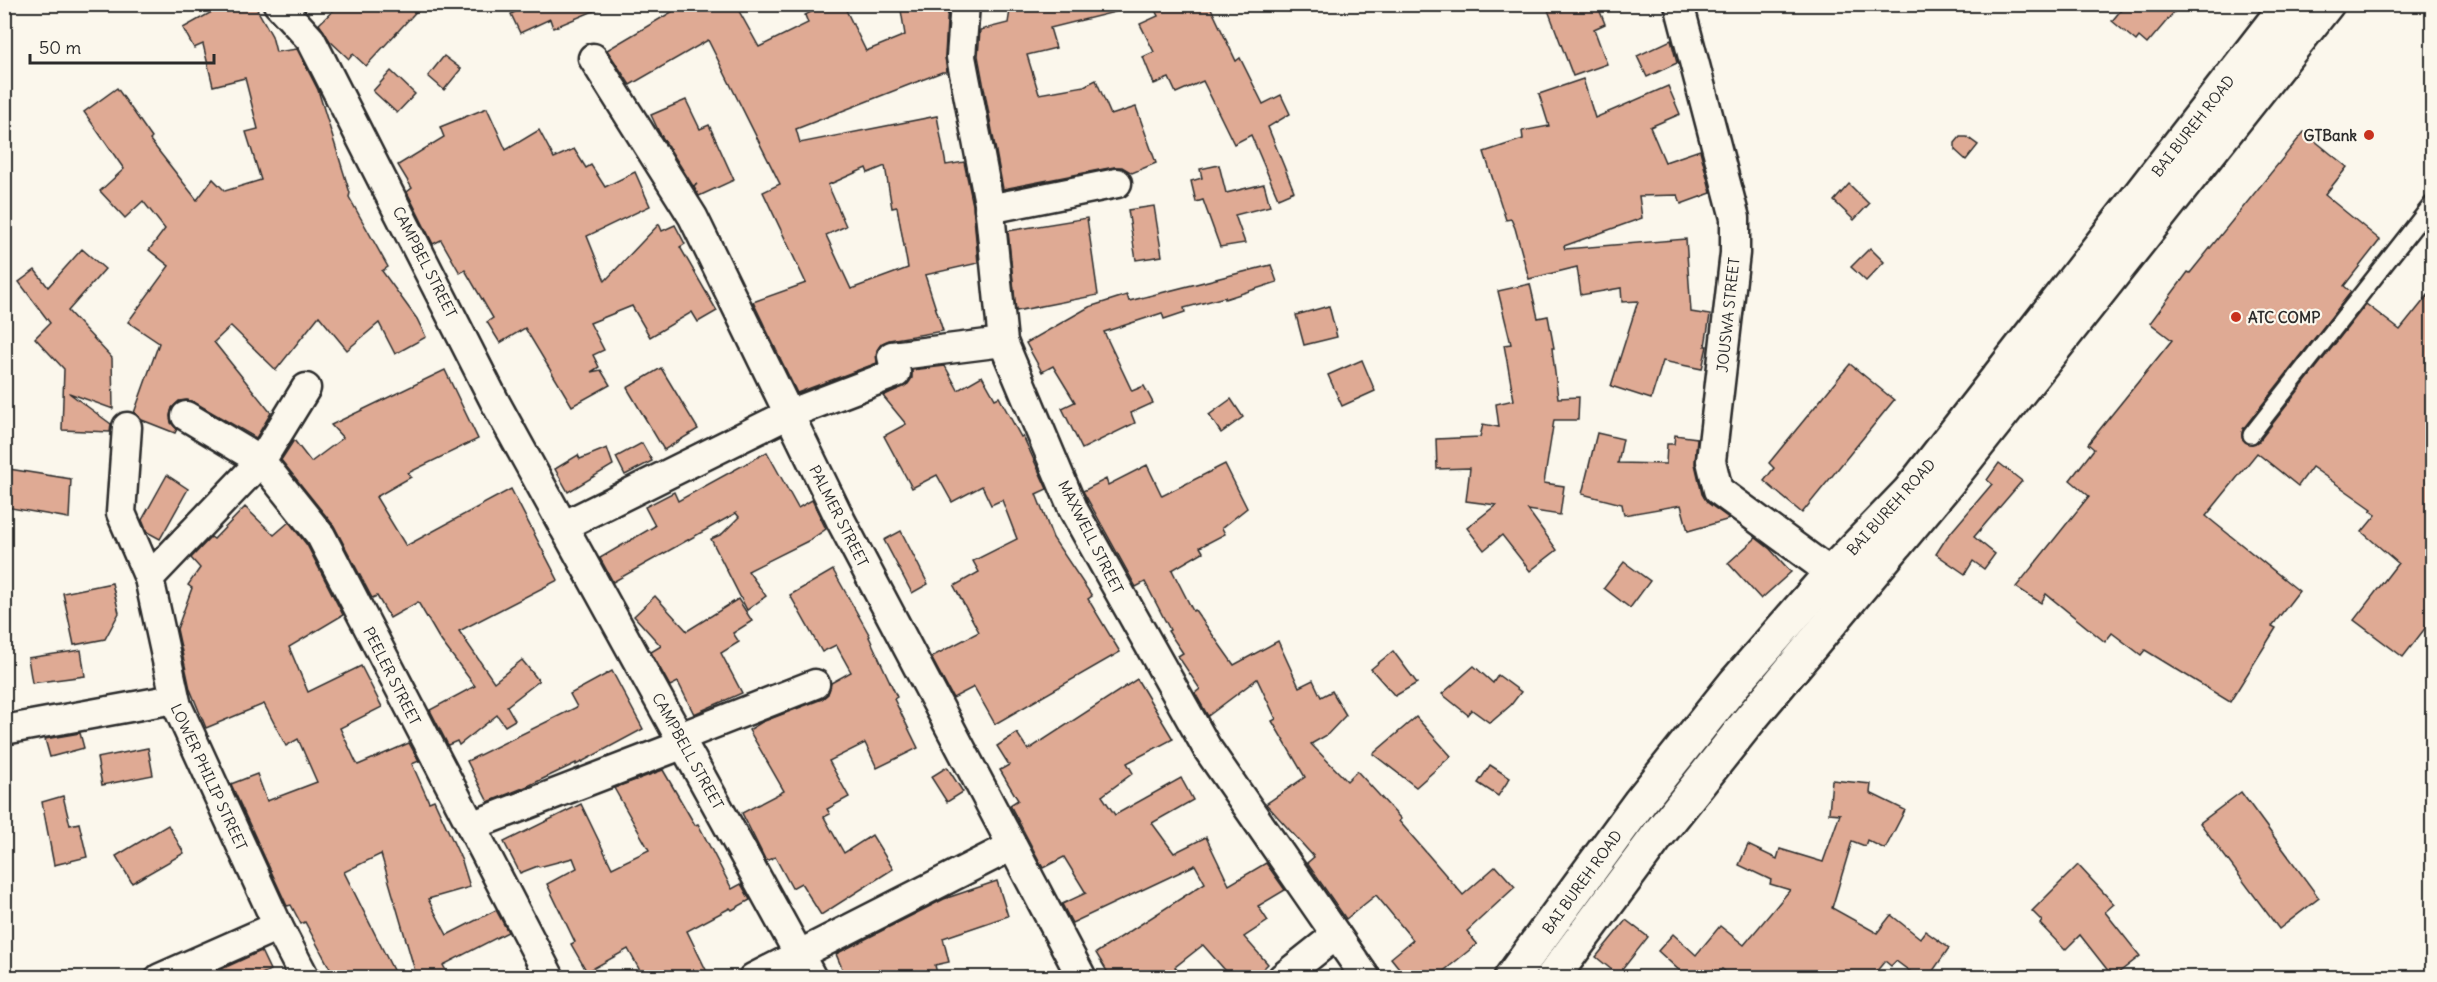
<svg xmlns="http://www.w3.org/2000/svg" width="2437" height="982" viewBox="0 0 2437 982" font-family="Delius,sans-serif">
<style>
.building{fill:#dfaa94;stroke:#2b2b2b;stroke-width:1.5;fill-rule:evenodd}
.lines{fill:none;stroke-linecap:round;stroke-linejoin:round}
.service-casing{stroke:#2b2b2b;stroke-width:20}
.minor-casing{stroke:#2b2b2b;stroke-width:33}
.trunk-casing{stroke:#2b2b2b;stroke-width:38}
.service{stroke:#fbf7ec;stroke-width:15}
.minor{stroke:#fbf7ec;stroke-width:28}
.trunk{stroke:#fbf7ec;stroke-width:33}
.poi-dot{fill:#c8321e;stroke:#fbf7ec;stroke-width:2}
.labels{text-anchor:middle;dominant-baseline:central;stroke-width:4.5;stroke-linejoin:round;paint-order:stroke}
.street-label{font-size:15px;fill:#2b2b2b;stroke:#fbf7ec}
.poi-label{font-size:15px;font-weight:bold;fill:#2b2b2b;stroke:#fbf7ec;text-anchor:end}
</style>
<rect width="100%" height="100%" fill="#fbf7ec"/>
<filter id="ink" filterUnits="userSpaceOnUse"><feTurbulence type="fractalNoise" baseFrequency=".0167" numOctaves="2"/><feDisplacementMap in="SourceGraphic" scale="12" xChannelSelector="R" yChannelSelector="G"/><feConvolveMatrix kernelMatrix="1 2 1 2 8 2 1 2 1" color-interpolation-filters="sRGB"/></filter>
<g filter="url(#ink)">
<!-- building -->
<g class="building">
<path d="M226,4H254L272,36L276,52L297,49L318,90L350,193L349,197L388,267L382,271L417,319L426,337L395,354L379,323L347,350L319,316L276,370L231,326L214,342L271,413L256,438L194,402L187,400L179,401L172,408L170,416L171,423L177,429L175,433L142,420L134,413L159,343L128,322L169,266L149,250L165,229L143,201L125,218L100,191L124,169L84,112L117,88L152,138L150,140L197,200L213,179L225,191L261,180L246,132L258,129L245,78L213,86L203,44L194,48L183,28Z"/>
<path d="M340,4H423L366,66L353,54L349,59L330,41L319,24Z"/>
<path d="M530,4H608V5L553,28L550,19L520,33L511,14Z"/>
<path d="M685,4H735L759,47L808,23L805,15L827,4H843L866,51L905,35L900,4H948L945,56L947,72H942L796,129L800,143L937,116L946,165L964,162L973,205L978,263L925,275L943,331L889,340L882,343L877,350V363L797,393L753,302L806,283L763,192L780,184L708,40L630,85L607,50ZM885,166L892,208L897,207L908,268L851,289L826,235L846,226L828,185L866,168L868,173Z"/>
<path d="M1011,4H1114L1115,12L1050,28L1056,48L1027,55L1039,94L1084,86L1096,80L1111,115L1136,107L1156,163L1132,173L1122,167H1114L1003,189L978,56L980,30L1008,23Z"/>
<path d="M1152,4H1209L1236,61L1240,58L1263,104L1281,95L1290,114L1268,127L1294,191L1278,198L1251,135L1234,144L1203,81L1176,93L1169,78L1154,84L1143,57L1154,52L1140,24L1158,16Z"/>
<path d="M1561,4H1597L1605,24L1594,29L1607,64L1573,76L1548,10Z"/>
<path d="M2126,4H2181L2147,44L2139,37L2136,41L2112,21Z"/>
<path d="M1671,40L1677,63L1647,77L1637,56Z"/>
<path d="M444,56L461,69L444,90L428,76Z"/>
<path d="M391,71L415,94L397,113L373,91Z"/>
<path d="M1583,79L1595,118L1668,86L1680,114L1650,127L1665,162L1700,150L1711,193L1681,204L1678,195L1639,196L1642,218L1564,246L1565,249L1686,239L1691,312L1710,315L1705,346H1707L1702,369L1663,361L1651,399L1611,386L1638,301L1622,302L1621,288L1581,295L1577,267L1529,279L1515,228L1511,219L1506,220L1484,152L1523,139L1522,131L1549,126L1539,94Z"/>
<path d="M686,100L700,129L709,125L734,180L699,196L694,187L697,184L693,186L659,132L651,115Z"/>
<path d="M487,108L506,150L539,130L554,158L574,149L586,168L591,165L605,187L635,172L650,206L587,236L605,281L659,224L662,231L675,225L685,244L680,247L717,311L698,322L692,312L650,337L632,306L590,323L604,350L593,355L599,367L591,372L601,370L610,385L572,406L525,328L500,343L487,322L493,318L465,270L460,273L441,240L433,244L407,192L412,188L398,165L444,137L440,127Z"/>
<path d="M2304,132L2347,167L2325,195L2380,240L2344,286L2351,292L2243,429L2242,438L2249,444L2259,441L2366,304L2400,330L2433,289V618L2403,657L2354,620L2398,563L2362,532L2376,515L2370,511L2372,509L2312,467L2298,486L2257,453L2206,516L2299,591L2272,626L2276,628L2230,702L2145,650L2141,655L2112,633L2105,642L2046,594L2041,603L2016,587L2089,496L2070,480L2094,449L2088,444L2172,340L2150,323L2188,272L2190,273Z"/>
<path d="M1960,137H1967L1978,145L1966,160L1955,150V143Z"/>
<path d="M1219,165L1226,193L1264,184L1270,206L1235,215L1245,243L1220,247L1203,200L1196,202L1191,181L1202,178L1200,169Z"/>
<path d="M1849,184L1869,204L1854,220L1834,201Z"/>
<path d="M1154,206L1162,256L1136,260L1128,210Z"/>
<path d="M1087,218L1098,295L1016,311L1008,231Z"/>
<path d="M1870,248L1884,262L1866,281L1851,267Z"/>
<path d="M82,249L105,269L68,311L112,358L113,409L69,393L111,424L110,432L62,430L64,369L35,338L50,323L19,282L35,270L48,287Z"/>
<path d="M1271,265L1277,282L1225,299V297L1184,308L1185,312L1164,319L1162,313L1104,332L1132,391L1144,386L1153,403L1131,413L1135,423L1082,449L1062,408L1075,402L1053,366L1042,372L1026,343L1089,307L1127,295L1129,301Z"/>
<path d="M1530,284L1538,318L1548,316L1554,348H1552L1558,398L1579,397L1578,420H1554L1544,483L1564,486L1560,515L1528,510L1557,550L1530,571L1502,535L1484,550L1467,528L1496,505L1466,501L1470,468L1437,469L1436,439L1480,437L1483,424L1499,427L1496,404L1514,400L1504,345L1511,344L1498,291Z"/>
<path d="M1329,306L1337,337L1304,345L1296,315Z"/>
<path d="M1362,360L1375,391L1342,406L1328,375Z"/>
<path d="M1850,364L1894,400L1802,513L1764,481L1774,468L1769,463Z"/>
<path d="M945,366L958,390L982,376L995,399L999,397L1021,437L1023,436L1047,489L1036,494L1053,538L1092,596L1088,599L1120,652L995,724L974,687L953,698L931,657L979,632L954,586L979,572L973,561L1017,539L1002,500L991,505L982,486L952,502L937,475L912,488L884,436L906,424L883,396L908,384L912,378V370Z"/>
<path d="M661,368L698,429L664,450L627,388Z"/>
<path d="M445,370L478,439L408,473L411,477L376,497L406,546L511,489L558,580L459,631L494,682L522,660L539,681L507,706L515,720L505,726L497,715L459,745L457,741L448,745L430,710L475,686L439,638L418,602L390,618L377,596L372,598L334,526L281,460L294,440L311,462L343,438L331,425Z"/>
<path d="M1231,399L1243,417L1221,433L1209,415Z"/>
<path d="M1597,433L1623,439L1618,463L1666,464L1667,444H1674L1675,435L1697,438L1695,464L1702,494L1708,503L1730,519L1688,531L1681,505L1624,515L1622,504L1582,494Z"/>
<path d="M642,443L652,461L625,475L616,457Z"/>
<path d="M607,448L613,465L568,492L555,469L578,455L580,459Z"/>
<path d="M767,452L798,508L812,500L826,529L810,540L748,571L766,596L747,610L711,539L722,534L739,517L736,513L613,582L600,558L655,526L645,507L674,492L678,501Z"/>
<path d="M1999,463L2022,481L1974,537L1995,554L1984,569L1973,561L1965,574L1936,554L1947,537L1992,484L1987,480Z"/>
<path d="M1225,464L1247,508L1222,528L1225,534L1200,547L1203,552L1172,570L1193,611L1195,610L1234,665L1278,641L1299,687L1313,680L1321,697L1332,691L1346,715L1327,735L1311,744L1347,781L1357,771L1401,819L1399,821L1463,895L1496,866L1515,887L1467,931L1477,944L1435,978H1407L1391,958L1413,940L1376,895L1346,919L1307,863L1314,857L1266,804L1305,777L1272,721L1276,719L1257,679L1208,716L1195,693L1200,689L1178,656L1183,653L1168,631L1170,630L1145,582L1136,587L1083,491L1106,479L1108,485L1147,465L1162,496Z"/>
<path d="M9,469L71,479L69,518L5,507Z"/>
<path d="M167,475L188,489L160,539L147,532L142,520Z"/>
<path d="M245,507L274,535L289,522L307,545L343,615L289,647L308,692L361,666L382,707L340,728L356,762L358,765L409,743L419,761L412,764L429,802L434,800L462,861L470,887L428,899L447,935L496,910L508,932L443,965L450,978H417L381,854L344,872L397,978H335L305,922L301,924L291,905L287,906L231,784L257,774L267,801L317,782L298,739L286,746L264,704L206,728L190,689L177,629L192,588L188,585L200,568L191,558L211,537L214,539Z"/>
<path d="M901,531L928,584L912,593L884,540Z"/>
<path d="M1756,538L1770,549L1791,572L1761,599L1728,563Z"/>
<path d="M1624,562L1650,581L1630,608L1604,588Z"/>
<path d="M833,570L870,636L869,637L897,697L894,699L918,748L877,768L865,743L829,761L849,797L827,809L830,814L824,817L844,853L872,835L893,869L821,915L801,883L792,888L775,857L766,861L742,813L784,791L749,730L762,722L822,699L828,694L831,683L851,672L836,645L822,652L790,595Z"/>
<path d="M112,583L119,613L105,639L74,645L63,593Z"/>
<path d="M655,596L687,631L738,599L752,621L733,633L739,642L721,653L742,693L694,714L678,682L670,686L651,652L661,646L634,616Z"/>
<path d="M81,650L85,676L32,683L28,658Z"/>
<path d="M1393,651L1417,683L1395,696L1371,669Z"/>
<path d="M1474,666L1493,683L1498,675L1521,692L1511,705L1490,723L1472,710L1468,715L1442,694Z"/>
<path d="M612,671L643,729L576,765V763L528,786L488,802L467,761L577,707L570,694Z"/>
<path d="M1137,679L1173,739L1127,763L1133,773L1102,796L1115,815L1181,778L1193,800L1152,823L1174,853L1206,837L1229,885L1266,863L1285,890L1258,906L1268,921L1244,937L1268,964L1254,978H1232L1203,945L1175,967L1182,978H1111L1096,953L1205,883L1195,865L1072,923L1062,904L1086,893L1064,857L1043,868L1010,805L1018,800L1000,770L1009,765L997,746L1017,733L1028,750Z"/>
<path d="M1416,717L1451,756L1416,787L1373,754Z"/>
<path d="M80,733L84,748L50,757L45,739Z"/>
<path d="M148,748L153,775L102,785L97,758Z"/>
<path d="M1490,765L1510,778L1498,796L1478,783Z"/>
<path d="M947,767L963,792L947,802L931,777Z"/>
<path d="M663,770L695,825L698,824L732,889L741,884L750,900L732,910L730,908L687,931L710,978H644L628,949L587,972L571,944L575,942L547,884L577,868L573,858L539,867L538,866L520,873L504,842L581,804L612,868L649,850L614,788Z"/>
<path d="M1832,780L1871,784L1870,793L1905,810L1885,849L1867,840L1865,846L1852,841L1832,908L1877,933L1891,915L1920,938L1925,931L1949,948L1928,978H1919L1896,961L1891,966L1885,961L1871,978H1733L1722,969L1717,974L1722,978H1679L1682,973L1658,951L1673,934L1696,955L1720,926L1744,945L1790,890L1770,884L1771,880L1739,865L1748,845L1777,859L1780,849L1823,862L1840,814L1829,813Z"/>
<path d="M2241,792L2319,898L2279,929L2200,823Z"/>
<path d="M63,796L70,825L79,823L87,857L54,865L42,802Z"/>
<path d="M168,825L184,853L132,883L116,856Z"/>
<path d="M2078,865L2114,904L2105,912L2140,956L2113,977L2080,935L2065,950L2040,924L2042,921L2032,911Z"/>
<path d="M997,881L1008,916L943,938L949,962L935,965L938,978H846L836,954L944,899Z"/>
<path d="M1626,920L1648,937L1618,975L1596,957Z"/>
<path d="M261,951L270,970L254,978H202Z"/>
</g>
<g class="lines">
<!-- service casing -->
<g class="service-casing">
<path id="service" d="M2251,435L2432,204"/>
</g>
<!-- minor casing -->
<g class="minor-casing">
<g id="minor">
<path d="M278,4L311,40L495,402L812,978"/>
<path d="M965,4L961,57L989,203L1003,342L1074,511L1207,748L1366,978"/>
<path d="M1679,4L1735,218V253L1711,461L1718,490L1831,573"/>
<path d="M593,58L693,217L841,521L1082,978"/>
<path d="M989,209L1117,183"/>
<path d="M186,416L261,461L321,536L550,978"/>
<path d="M127,427L121,513L149,578"/>
<path d="M563,526L789,414L896,373L892,356L1003,342"/>
<path d="M176,702L149,578L261,461L306,388"/>
<path d="M4,730L174,699L278,926L305,978"/>
<path d="M680,737L815,684"/>
<path d="M471,826L684,744"/>
<path d="M160,978L278,926"/>
<path d="M753,978L1012,846"/>
<path d="M1282,978L1336,935"/>
</g>
</g>
<!-- trunk casing -->
<g class="trunk-casing">
<g id="trunk">
<path d="M1511,978L1640,802L1735,683L1831,573L1909,492L2288,4"/>
<path d="M1552,978L1658,835L1751,718L1948,482L2327,4"/>
</g>
</g>
<!-- service -->
<use href="#service" class="service"/>
<!-- minor -->
<use href="#minor" class="minor"/>
<!-- trunk -->
<use href="#trunk" class="trunk"/>
</g>
</g>
<!-- markers -->
<g class="poi-dot">
<circle cx="2369" cy="135" r="6"/>
<circle cx="2236" cy="317" r="6"/>
</g>
<g class="labels">
<!-- street labels -->
<g class="street-label">
<text transform="translate(2193 126) rotate(-52)">BAI BUREH ROAD</text>
<text transform="translate(425 262) rotate(63)">CAMPBEL STREET</text>
<text transform="translate(1728 315) rotate(-84)">JOUSWA STREET</text>
<text transform="translate(1891 507) rotate(-48)">BAI BUREH ROAD</text>
<text transform="translate(839 516) rotate(63)">PALMER STREET</text>
<text transform="translate(1091 537) rotate(63)">MAXWELL STREET</text>
<text transform="translate(392 676) rotate(63)">PEELER STREET</text>
<text transform="translate(688 751) rotate(61)">CAMPBELL STREET</text>
<text transform="translate(209 777) rotate(65)">LOWER PHILIP STREET</text>
<text transform="translate(1582 882) rotate(-54)">BAI BUREH ROAD</text>
</g>
<!-- poi labels -->
<g class="poi-label">
<text x="2357" y="135">GTBank</text>
<text x="2248" y="317" text-anchor="start">ATC COMP</text>
</g>
</g>
<!-- margin -->
<rect width="2437" height="982" fill="none" stroke="#fbf7ec" stroke-width="24"/>
<rect x="12" y="12" width="2413" height="958" fill="none" stroke="#2b2b2b" stroke-width="2" filter="url(#ink)"/>
<!-- scale -->
<path d="M30 54v9h184v-9" fill="none" stroke="#2b2b2b" stroke-width="3"/>
<text x="39" y="54" font-size="18" fill="#2b2b2b" stroke="#fbf7ec" stroke-width="4.5" paint-order="stroke">50 m</text>
</svg>
